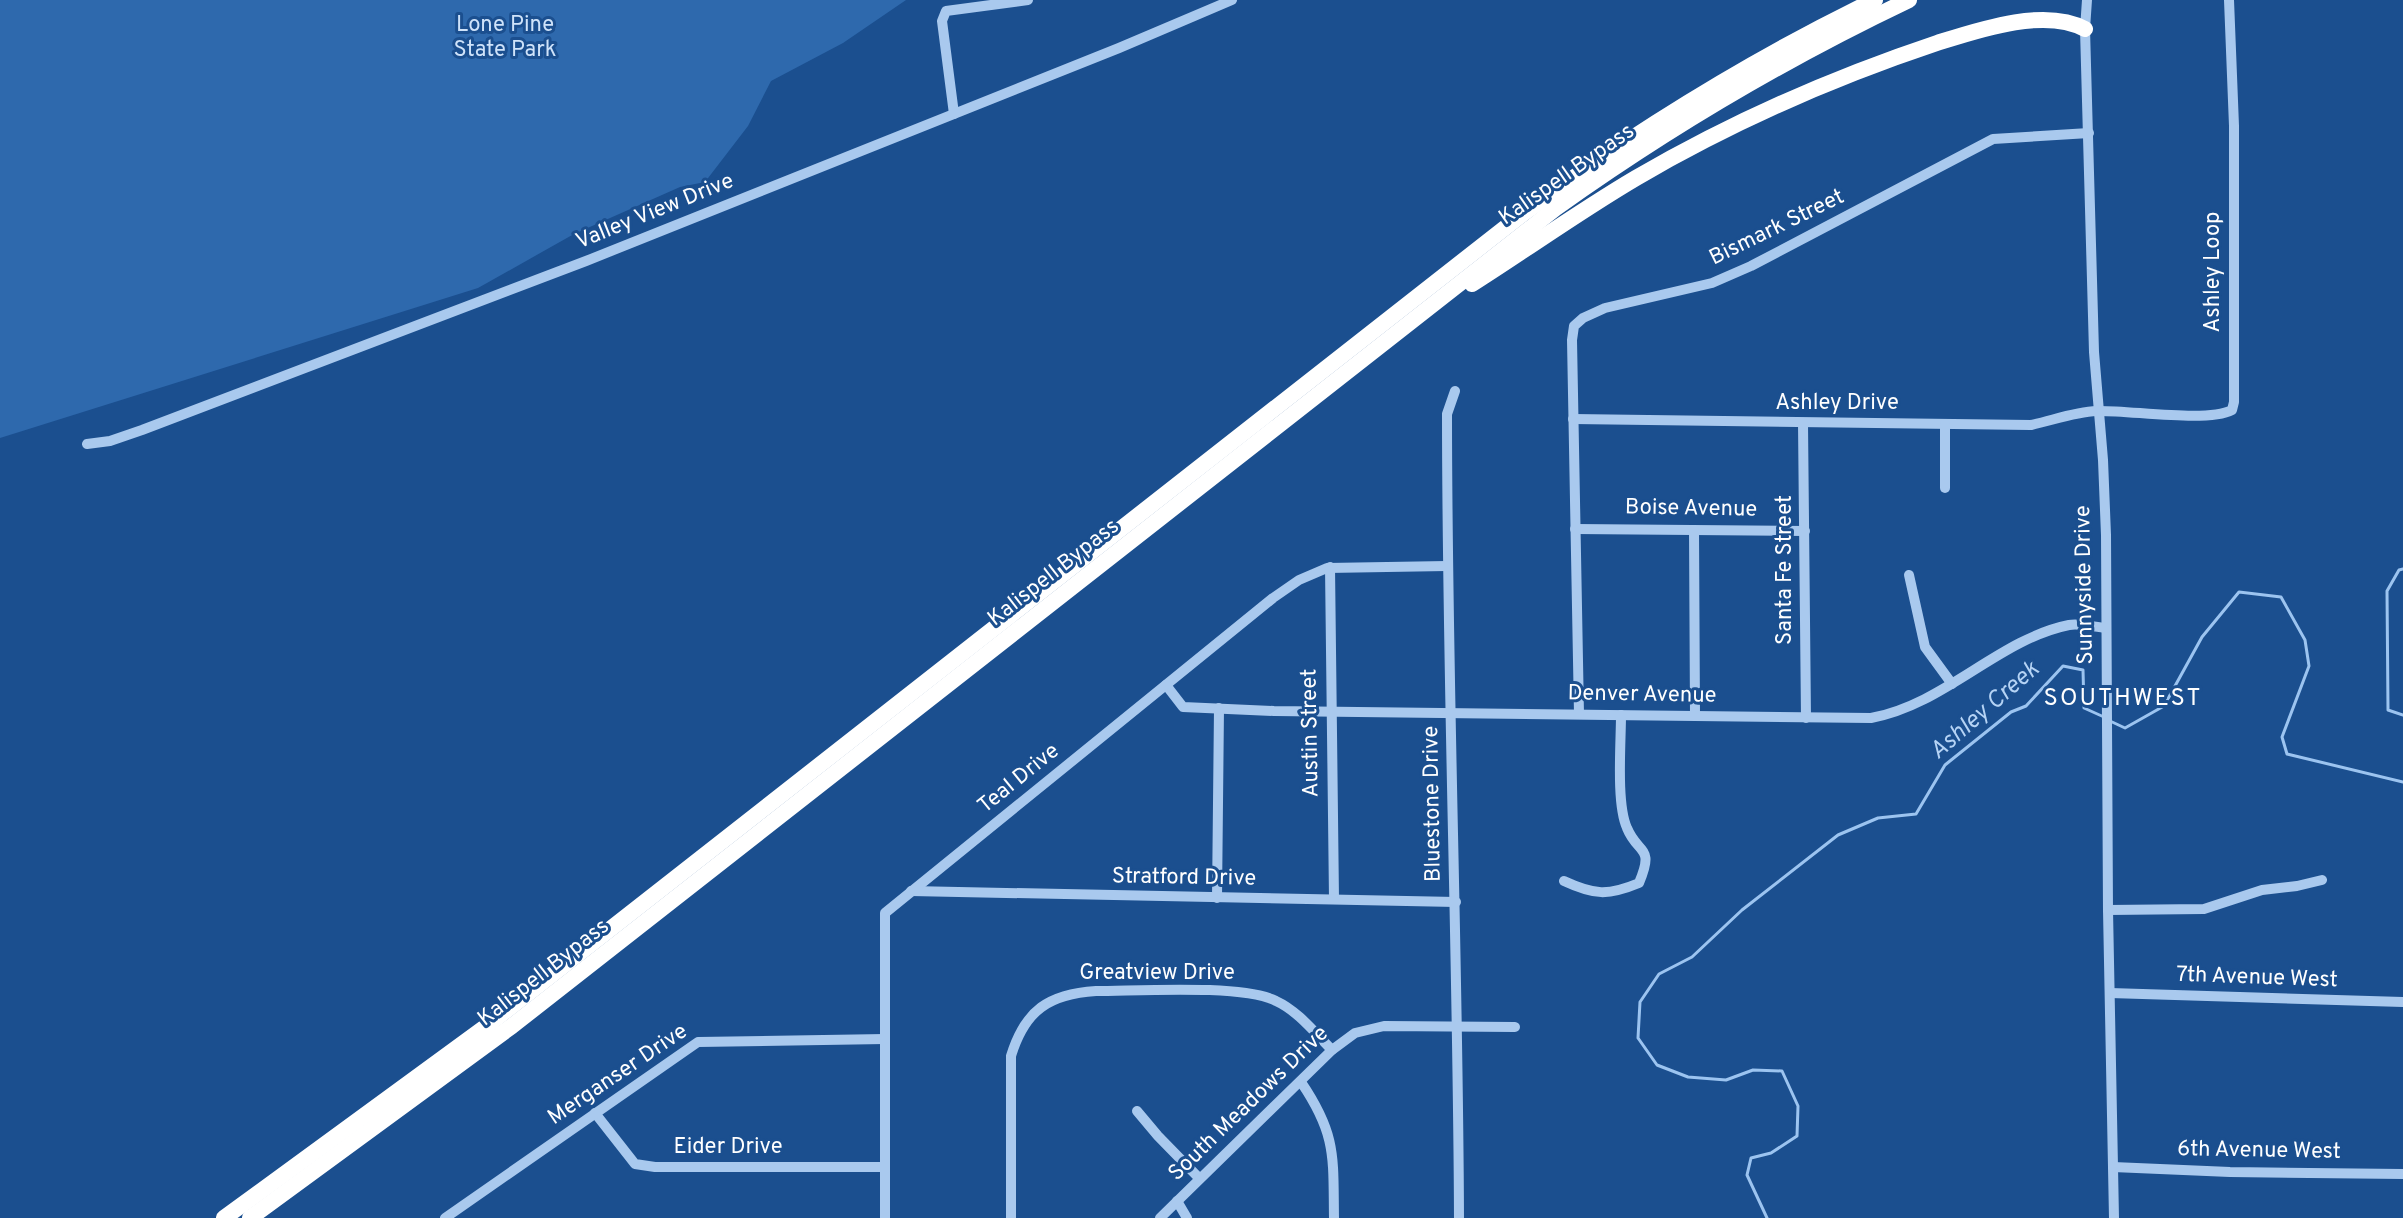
<svg xmlns="http://www.w3.org/2000/svg" width="2403" height="1218" viewBox="0 0 2403 1218" font-family="Overpass,sans-serif">
<style>
.green{fill:#2e69ad}
.lines{fill:none;stroke-linecap:round;stroke-linejoin:round}
.stream{stroke:#9cc4f0;stroke-width:3}
.minor{stroke:#a9c9ee;stroke-width:10}
.highway{stroke:#fff;stroke-width:16}
.labels{text-anchor:middle;dominant-baseline:central;stroke-width:6;stroke-linejoin:round;paint-order:stroke}
.park-label{font-size:22px;fill:#cfe3fa;stroke:#1b4f8f}
.street-label{font-size:22px;fill:#fff;stroke:#1b4f8f}
.neighbourhood-label{font-size:24px;letter-spacing:2px;fill:#fff;stroke:#1b4f8f}
.water-label{font-size:24px;font-style:italic;fill:#b5d3f5;stroke:#1b4f8f}
</style>
<rect width="100%" height="100%" fill="#1b4f8f"/>
<!-- green -->
<path class="green" d="M0,0H906L843,43L771,81L748,126L705,182L680,187L574,234L478,288L0,438Z"/>
<g class="lines">
<!-- stream -->
<g class="stream">
<path d="M2403,569L2399,570L2387,591L2388,710L2403,715"/>
<path d="M2110,721L2125,728L2164,706L2202,637L2239,592L2281,597L2305,640L2309,666L2282,737L2287,754L2403,782"/>
<path d="M1767,1218L1747,1175L1751,1158L1771,1153L1797,1136L1798,1106L1782,1071L1753,1070L1726,1080L1688,1077L1657,1065L1638,1038L1640,1002L1659,974L1692,957L1742,910L1838,835L1878,818L1916,814L1945,765L2011,712L2026,706L2063,666L2083,670L2084,708L2104,717"/>
</g>
<!-- minor -->
<g class="minor">
<path d="M2087,0L2085,29L2094,352L2103,460L2106,535L2108,910L2114,1218"/>
<path d="M954,114L942,21L946,11L1028,0"/>
<path d="M1455,391L1447,414C1447,682 1458,950 1459,1218"/>
<path d="M1573,419L2031,425C2054,420 2074,412 2097,411C2130,410 2207,423 2232,410L2234,402V126L2229,0"/>
<path d="M1803,423L1806,718"/>
<path d="M87,444L110,441L142,430L586,261L1119,48L1232,0"/>
<path d="M1945,488V424"/>
<path d="M1575,529L1805,531"/>
<path d="M1694,530L1695,716"/>
<path d="M1330,567L1334,899"/>
<path d="M1909,575L1925,647L1952,684"/>
<path d="M1166,685L1183,707L1274,711L1871,718C1944,705 1999,639 2069,625C2080,623 2094,627 2106,628"/>
<path d="M1579,714L1572,340L1574,326L1583,318L1605,308L1712,283L1751,266L1993,139L2089,133"/>
<path d="M1564,881C1594,895 1608,896 1639,883C1655,845 1638,855 1627,828C1616,804 1621,743 1621,715"/>
<path d="M911,891L1456,902"/>
<path d="M1217,898L1219,708"/>
<path d="M2108,910L2204,909L2262,890L2297,886L2322,880"/>
<path d="M2110,993L2403,1002"/>
<path d="M1301,1082C1337,1135 1333,1157 1334,1218"/>
<path d="M1137,1111L1158,1136L1199,1178"/>
<path d="M595,1113L635,1164L655,1167H885"/>
<path d="M2113,1167L2230,1172L2403,1174"/>
<path d="M1177,1201L1187,1218"/>
<path d="M445,1218L698,1042L885,1039"/>
<path d="M885,1218V913L1273,598L1299,580L1327,568L1447,566"/>
<path d="M1011,1218V1056C1025,1010 1049,994 1096,991C1137,991 1243,984 1276,1001C1298,1011 1315,1033 1332,1050"/>
<path d="M1160,1218L1332,1050L1355,1033L1384,1026L1515,1027"/>
</g>
<!-- highway -->
<g class="highway">
<path d="M1472,284C1527,249 1580,211 1636,178C1732,122 1832,78 1937,43C1978,30 2045,7 2085,29"/>
<path d="M224,1218L484,1028L1524,213C1635,132 1751,60 1875,0"/>
<path d="M250,1218L512,1026L1556,208C1668,128 1785,59 1909,0"/>
</g>
</g>
<g class="labels">
<!-- park labels -->
<g class="park-label">
<text x="505" y="25">Lone Pine<tspan x="505" dy="25">State Park</tspan></text>
</g>
<!-- street labels -->
<g class="street-label">
<text transform="translate(1567 175) rotate(-35)">Kalispell Bypass</text>
<text transform="translate(655 212) rotate(-22)">Valley View Drive</text>
<text transform="translate(1777 228) rotate(-26)">Bismark Street</text>
<text transform="translate(2213 272) rotate(-90)">Ashley Loop</text>
<text x="1837" y="403">Ashley Drive</text>
<text transform="translate(1691 509) rotate(1)">Boise Avenue</text>
<text transform="translate(1785 570) rotate(-90)">Santa Fe Street</text>
<text transform="translate(1054 573) rotate(-38)">Kalispell Bypass</text>
<text transform="translate(2085 585) rotate(-91)">Sunnyside Drive</text>
<text transform="translate(1642 695) rotate(1)">Denver Avenue</text>
<text transform="translate(1311 733) rotate(-91)">Austin Street</text>
<text transform="translate(1019 779) rotate(-39)">Teal Drive</text>
<text transform="translate(1433 804) rotate(-91)">Bluestone Drive</text>
<text transform="translate(1184 878) rotate(1)">Stratford Drive</text>
<text transform="translate(544 973) rotate(-38)">Kalispell Bypass</text>
<text x="1157" y="973">Greatview Drive</text>
<text transform="translate(2257 978) rotate(2)">7th Avenue West</text>
<text transform="translate(618 1075) rotate(-34)">Merganser Drive</text>
<text transform="translate(1249 1104) rotate(-44)">South Meadows Drive</text>
<text x="728" y="1147">Eider Drive</text>
<text transform="translate(2259 1151) rotate(1)">6th Avenue West</text>
</g>
<!-- neighbourhood labels -->
<g class="neighbourhood-label">
<text x="2123" y="699">SOUTHWEST</text>
</g>
<!-- water labels -->
<g class="water-label">
<text transform="translate(1985 711) rotate(-41)">Ashley Creek</text>
</g>
</g>
</svg>
